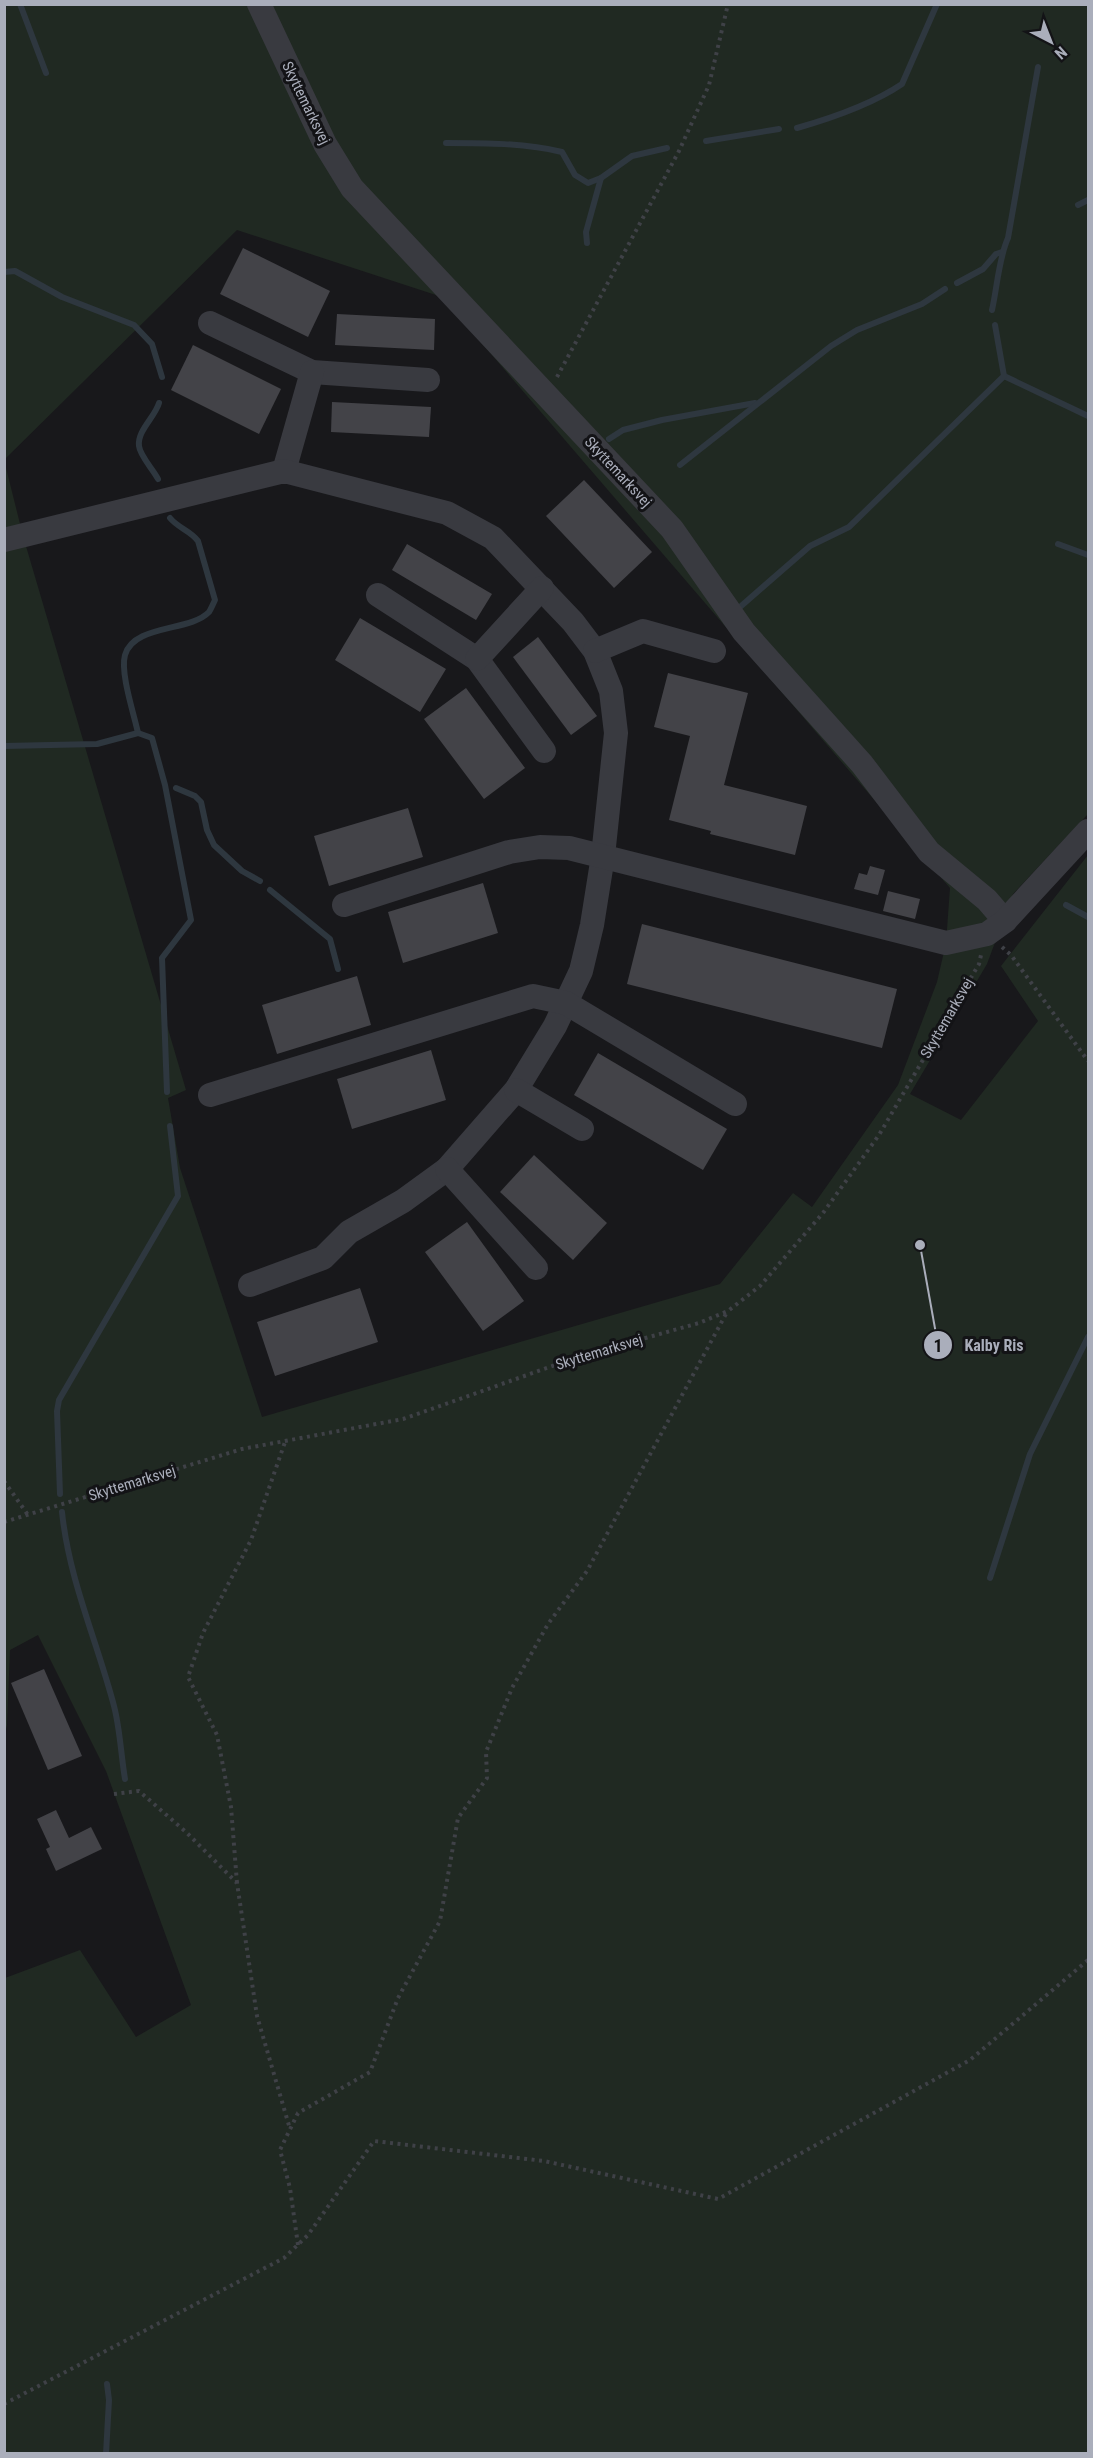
<svg xmlns="http://www.w3.org/2000/svg" width="1093" height="2458" viewBox="0 0 1093 2458" font-family="'Roboto Condensed',sans-serif">
<style>
.green{fill:#202922}
.lines{fill:none;stroke-linecap:round;stroke-linejoin:round}
.stream{stroke:#2e373f;stroke-width:6}
.building{fill:#434348}
.path{stroke:#3f4147;stroke-width:4;stroke-dasharray:3 4.5;stroke-linecap:butt}
.minor{stroke:#393a40;stroke-width:24}
.labels{text-anchor:middle;dominant-baseline:central;stroke-width:6;stroke-linejoin:round;paint-order:stroke}
.street-label{font-size:15px;fill:#aaaebb;stroke:#131316}
.leader{fill:none;stroke:#aaaebb;stroke-width:2}
.callout-dot{fill:#aaaebb;stroke:#131316;stroke-width:2}
.mark-label{font-size:18px;text-anchor:middle;font-weight:bold;fill:#111}
.callout-label{font-size:16px;text-anchor:middle;font-weight:bold;fill:#aaaebb;stroke:#131316;stroke-width:6;stroke-linejoin:round;paint-order:stroke}
</style>
<rect width="100%" height="100%" fill="#18181b"/>
<!-- green -->
<path class="green" d="M5,5H1088V814L1013,894L987,964L910,1094L961,1120L1038,1021L1001,966L1088,855V2453H5V1978L80,1950L136,2037L191,2005L106,1771L38,1635L10,1650L7,1725L5,1733L4,460L23,536L186,1090L168,1098L180,1168L262,1417L720,1284L793,1193L812,1207L898,1085L937,982L946,943L950,888L442,297L237,230L5,459Z"/>
<g class="lines">
<!-- stream -->
<g class="stream">
<path d="M20,4L46,73"/>
<path d="M797,128C832,118 871,105 902,84L937,4"/>
<path d="M706,141L779,129"/>
<path d="M446,143C484,143 525,143 562,152L575,175L588,183L601,178L632,156L667,148"/>
<path d="M1078,205L1088,200"/>
<path d="M587,243L586,232L601,178"/>
<path d="M4,272L15,271L62,297L134,325L152,344L162,377"/>
<path d="M957,283L983,269L996,254L1002,252"/>
<path d="M992,310C997,288 999,257 1008,238L1038,67"/>
<path d="M1004,376L1088,416"/>
<path d="M609,439L623,430L662,420L755,403"/>
<path d="M680,465L831,346L857,330L922,304L945,289"/>
<path d="M158,479C153,469 140,456 139,446C137,431 155,417 159,403"/>
<path d="M1058,544L1088,555"/>
<path d="M740,607L810,546L849,527L1004,376L995,325"/>
<path d="M138,733C134,714 120,673 125,655C134,624 190,632 209,612C211,609 213,604 215,600L198,541C191,531 178,528 170,518"/>
<path d="M4,746L97,744L138,733L152,738L165,785L191,920L162,958L167,1092"/>
<path d="M176,788L195,796L201,802L207,830L214,845L242,871L260,881"/>
<path d="M270,890L330,939L338,969"/>
<path d="M1066,905L1088,917"/>
<path d="M60,1494L57,1411L59,1400L178,1196L170,1126"/>
<path d="M62,1512C69,1580 97,1641 114,1706C120,1729 121,1755 125,1779"/>
<path d="M990,1578L1030,1454L1088,1337"/>
<path d="M106,2454L109,2400L107,2384"/>
</g>
</g>
<!-- building -->
<g class="building">
<path d="M243,248L330,291L308,337L220,294Z"/>
<path d="M337,314L435,319L434,350L335,345Z"/>
<path d="M193,345L281,389L259,434L171,390Z"/>
<path d="M332,402L431,407L429,437L331,432Z"/>
<path d="M584,480L652,552L614,588L546,516Z"/>
<path d="M407,544L492,594L476,620L392,570Z"/>
<path d="M360,618L446,669L420,712L335,660Z"/>
<path d="M538,637L597,716L571,735L513,657Z"/>
<path d="M668,673L748,693L724,785L807,806L795,855L710,834L711,831L669,820L690,736L654,727Z"/>
<path d="M466,688L525,768L484,799L424,719Z"/>
<path d="M408,808L423,857L329,886L314,836Z"/>
<path d="M870,866L885,870L878,895L854,889L859,873L867,875Z"/>
<path d="M483,883L498,933L403,963L388,912Z"/>
<path d="M888,891L920,899L915,919L883,911Z"/>
<path d="M642,924L897,989L882,1048L627,984Z"/>
<path d="M357,976L371,1025L277,1054L262,1005Z"/>
<path d="M431,1050L446,1100L352,1129L337,1079Z"/>
<path d="M598,1053L727,1129L703,1170L574,1095Z"/>
<path d="M534,1155L607,1223L573,1260L500,1192Z"/>
<path d="M467,1222L524,1301L483,1331L425,1252Z"/>
<path d="M360,1288L378,1342L275,1376L257,1322Z"/>
<path d="M44,1669L82,1756L48,1770L11,1683Z"/>
<path d="M56,1810L69,1838L91,1827L102,1849L56,1871L46,1849L50,1847L37,1819Z"/>
</g>
<g class="lines">
<!-- path -->
<g class="path">
<path d="M557,377L679,151L709,85L728,4"/>
<path d="M1002,947L1011,955L1088,1061"/>
<path d="M4,1481L28,1515"/>
<path d="M4,1522L242,1449L403,1419L578,1357L699,1323L728,1311L760,1286L823,1213L879,1135L979,964L981,955"/>
<path d="M114,1794L139,1791L186,1832L237,1883L257,2016L290,2129"/>
<path d="M237,1883L231,1807L217,1735L188,1677L203,1633L251,1540L285,1442"/>
<path d="M298,2245L290,2188L280,2150L298,2113L370,2072L398,1998L440,1921L458,1818L487,1778L486,1752L512,1688L548,1624L587,1571L727,1312"/>
<path d="M4,2404L284,2258L308,2235L374,2141L544,2161L718,2199L970,2060L1088,1960"/>
</g>
<!-- minor -->
<g class="minor">
<path d="M259,4L325,144L352,188L672,529L744,632L862,764L929,852L987,900L1005,921"/>
<path d="M210,323L312,372L428,380"/>
<path d="M284,471L312,372"/>
<path d="M4,540L284,471L447,513L493,538L573,622L595,651L611,691L616,733L603,856L592,925L581,971L555,1026L516,1090L447,1169L403,1201L349,1232L323,1258L250,1285"/>
<path d="M378,595L477,659L544,751"/>
<path d="M595,651L643,631L714,651"/>
<path d="M477,659L542,588"/>
<path d="M344,905L509,852L540,847L569,848L946,943L987,934L1005,921L1088,831"/>
<path d="M516,1090L582,1129"/>
<path d="M210,1095L533,996L566,1003L735,1104"/>
<path d="M447,1169L536,1268"/>
</g>
</g>
<g class="labels">
<!-- street labels -->
<g class="street-label">
<text transform="translate(306 103) rotate(64)">Skyttemarksvej</text>
<text transform="translate(618 472) rotate(47)">Skyttemarksvej</text>
<text transform="translate(947 1018) rotate(-60)">Skyttemarksvej</text>
<text transform="translate(599 1352) rotate(-17)">Skyttemarksvej</text>
<text transform="translate(132 1483) rotate(-17)">Skyttemarksvej</text>
</g>
</g>
<!-- callouts -->
<path class="leader" d="M920 1245L938 1345"/>
<g class="callout-dot">
<circle cx="920" cy="1245" r="6"/>
<circle cx="938" cy="1345" r="15"/>
</g>
<g class="mark-label">
<text x="938" y="1352">1</text>
</g>
<g class="callout-label">
<text x="994" y="1351">Kalby Ris</text>
</g>
<!-- border -->
<rect width="1093" height="2458" fill="none" stroke="#aaaebb" stroke-width="12"/>
<!-- north arrow -->
<g transform="translate(1051 42) rotate(138)" stroke="#131316" stroke-width="4.5" paint-order="stroke">
<path d="M0-4.5L10 22L0 15L-10 22Z" fill="#aaaebb"/>
<text y="-9" font-size="16" font-weight="bold" text-anchor="middle" fill="#aaaebb">N</text>
</g>
</svg>
